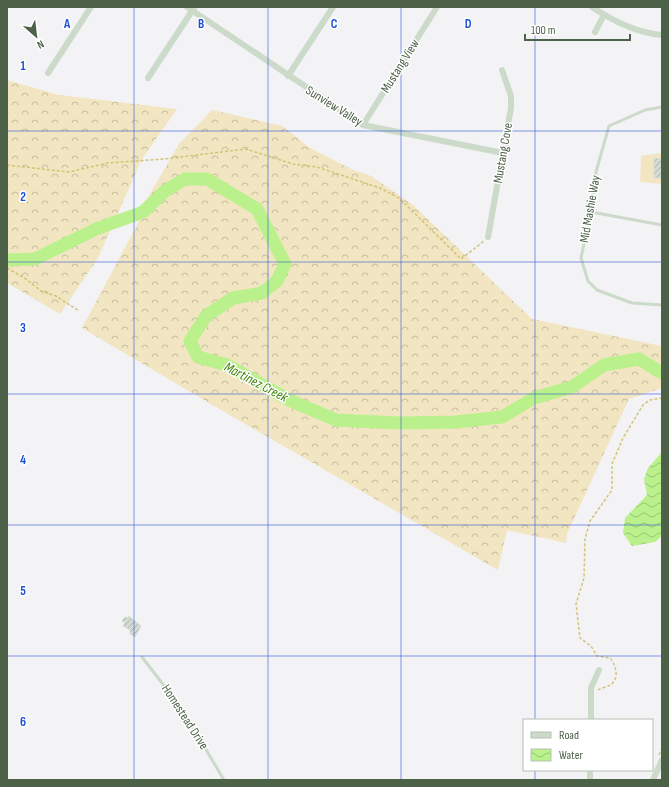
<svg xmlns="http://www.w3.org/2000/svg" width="669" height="787" viewBox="0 0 669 787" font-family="'Sofia Sans Condensed',sans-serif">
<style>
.forest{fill:url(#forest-crowns)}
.park{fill:#f2e5c1}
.water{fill:url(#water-waves)}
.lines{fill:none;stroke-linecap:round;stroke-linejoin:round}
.river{stroke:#baf18c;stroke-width:13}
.building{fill:url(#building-hatch);stroke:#d6ded7}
.path{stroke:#d2c477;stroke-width:1.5;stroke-dasharray:3 2;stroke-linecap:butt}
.service{stroke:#ccdac9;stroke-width:3}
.minor{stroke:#ccdac9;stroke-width:6}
.grid{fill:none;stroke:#1d4ed8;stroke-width:1;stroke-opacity:0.55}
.labels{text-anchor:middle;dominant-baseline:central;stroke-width:3;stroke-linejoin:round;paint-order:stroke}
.street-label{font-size:13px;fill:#4d6149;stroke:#fff}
.water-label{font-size:14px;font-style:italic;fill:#418509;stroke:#fff}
.grid-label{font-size:13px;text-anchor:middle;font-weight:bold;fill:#1d4ed8;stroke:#fff;stroke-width:3;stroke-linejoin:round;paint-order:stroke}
</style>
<defs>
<pattern id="forest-crowns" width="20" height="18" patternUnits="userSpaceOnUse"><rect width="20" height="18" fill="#f2e5c1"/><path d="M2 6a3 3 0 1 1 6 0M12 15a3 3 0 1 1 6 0" fill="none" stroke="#c6bd9f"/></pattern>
<pattern id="water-waves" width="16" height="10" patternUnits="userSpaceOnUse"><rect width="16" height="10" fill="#baf18c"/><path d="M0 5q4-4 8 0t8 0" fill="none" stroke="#99c774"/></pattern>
<pattern id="building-hatch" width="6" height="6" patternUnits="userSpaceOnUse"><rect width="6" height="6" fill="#d2dad2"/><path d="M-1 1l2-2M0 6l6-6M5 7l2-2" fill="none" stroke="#adb4ac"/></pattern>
</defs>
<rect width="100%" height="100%" fill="#f3f2f5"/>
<!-- forest -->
<g class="forest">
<path d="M7,80L59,95L177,109L142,159L98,258L60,314L7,283Z"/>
<path d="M212,110L282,126L310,148L351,169L371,176L413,205L532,319L662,346V388L629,399L567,534L566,543L507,530L498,570L233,417L82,328L136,227L147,199L179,144Z"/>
</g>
<!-- park -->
<path class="park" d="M662,153V184L640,182L641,156Z"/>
<!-- water -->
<path class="water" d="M662,452V536L655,542L632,546L623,533L625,518L647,495L644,479L648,468Z"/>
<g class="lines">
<!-- river -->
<path class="river" d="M7,260L35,259L96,229L143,212L165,191L185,179H207L257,209L285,264L277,281L262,293L233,298L206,316L190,341L198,357L227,365L289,400L336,420L399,423L456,422L502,417L534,398L572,387L604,365L639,359L662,373"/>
</g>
<!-- building -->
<g class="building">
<path d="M654,158L662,159V178H654Z"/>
<path d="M129,616L141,626L135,637L130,634V630L123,626L125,623L122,621L125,617L128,618Z"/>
</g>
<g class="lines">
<!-- path -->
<g class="path">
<path d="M7,165L69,172L108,163L164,159L246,149L293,164L317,167L380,188L399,198L461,259L484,241"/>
<path d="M7,268L26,279L41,291L56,296L79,311"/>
<path d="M598,690C601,688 607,687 610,685C620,679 616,665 610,658L597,656L591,646L580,638L576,604L584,578L585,539L590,521L612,490V464L623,438L643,405L650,400L662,398"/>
<path d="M659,755L662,748"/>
</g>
<!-- service -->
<g class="service">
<path d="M662,107L645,110L609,126L596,172L590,215L581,258L588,281L597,290L632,303L662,305"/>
<path d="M591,212L662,225"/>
<path d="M142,657L182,709L224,780"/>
</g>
<!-- minor -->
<g class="minor">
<path d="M187,7L363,125L503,153"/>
<path d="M592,7C613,21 636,33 662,35"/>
<path d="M595,32L604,15"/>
<path d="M48,73L91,7"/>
<path d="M288,76L333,7"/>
<path d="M148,78L194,8"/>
<path d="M363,125L437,7"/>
<path d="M488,237L511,108V96L502,70"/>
<path d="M591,720V688L599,670"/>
<path d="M590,780V770"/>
<path d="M653,780L662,760"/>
</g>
</g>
<!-- grid -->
<path class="grid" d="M134,7V780M268,7V780M401,7V780M535,7V720M7,131H662M7,262H662M7,394H662M7,525H662M7,656H662M535,770V780"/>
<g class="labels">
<!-- street labels -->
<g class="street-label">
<text transform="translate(400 66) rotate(-58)">Mustang View</text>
<text transform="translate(334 106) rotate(32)">Sunview Valley</text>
<text transform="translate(503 153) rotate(-80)">Mustang Cove</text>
<text transform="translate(590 209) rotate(-80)">Mid Mashie Way</text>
<text transform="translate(185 717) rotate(57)">Homestead Drive</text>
</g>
<!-- water labels -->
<g class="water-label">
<text transform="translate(256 382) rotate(28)">Martinez Creek</text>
</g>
</g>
<g class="grid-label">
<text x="67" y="28">A</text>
<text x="201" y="28">B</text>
<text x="334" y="28">C</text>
<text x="468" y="28">D</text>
<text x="23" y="70">1</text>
<text x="23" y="201">2</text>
<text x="23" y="332">3</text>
<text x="23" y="464">4</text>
<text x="23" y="595">5</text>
<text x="23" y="726">6</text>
</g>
<!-- border -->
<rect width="669" height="787" fill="none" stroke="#4d6149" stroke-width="16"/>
<!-- legend -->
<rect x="523" y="719" width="130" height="52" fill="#ffffff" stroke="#b8c0b6"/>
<rect x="531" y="732" width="20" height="6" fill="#ccdac9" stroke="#b8c0b6"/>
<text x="559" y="739" font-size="12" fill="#4d6149">Road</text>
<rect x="531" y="749" width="20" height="12" fill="url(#water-waves)" stroke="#b8c0b6"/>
<text x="559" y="759" font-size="12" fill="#4d6149">Water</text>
<!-- north arrow -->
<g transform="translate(36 36) rotate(152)" stroke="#ffffff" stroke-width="3" paint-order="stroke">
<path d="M0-3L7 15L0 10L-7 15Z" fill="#4d6149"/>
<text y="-6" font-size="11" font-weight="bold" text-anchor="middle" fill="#4d6149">N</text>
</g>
<!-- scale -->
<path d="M525 34v6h105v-6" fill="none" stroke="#4d6149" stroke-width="2"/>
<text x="531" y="34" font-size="12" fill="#4d6149" stroke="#ffffff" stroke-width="3" paint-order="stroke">100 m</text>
</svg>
